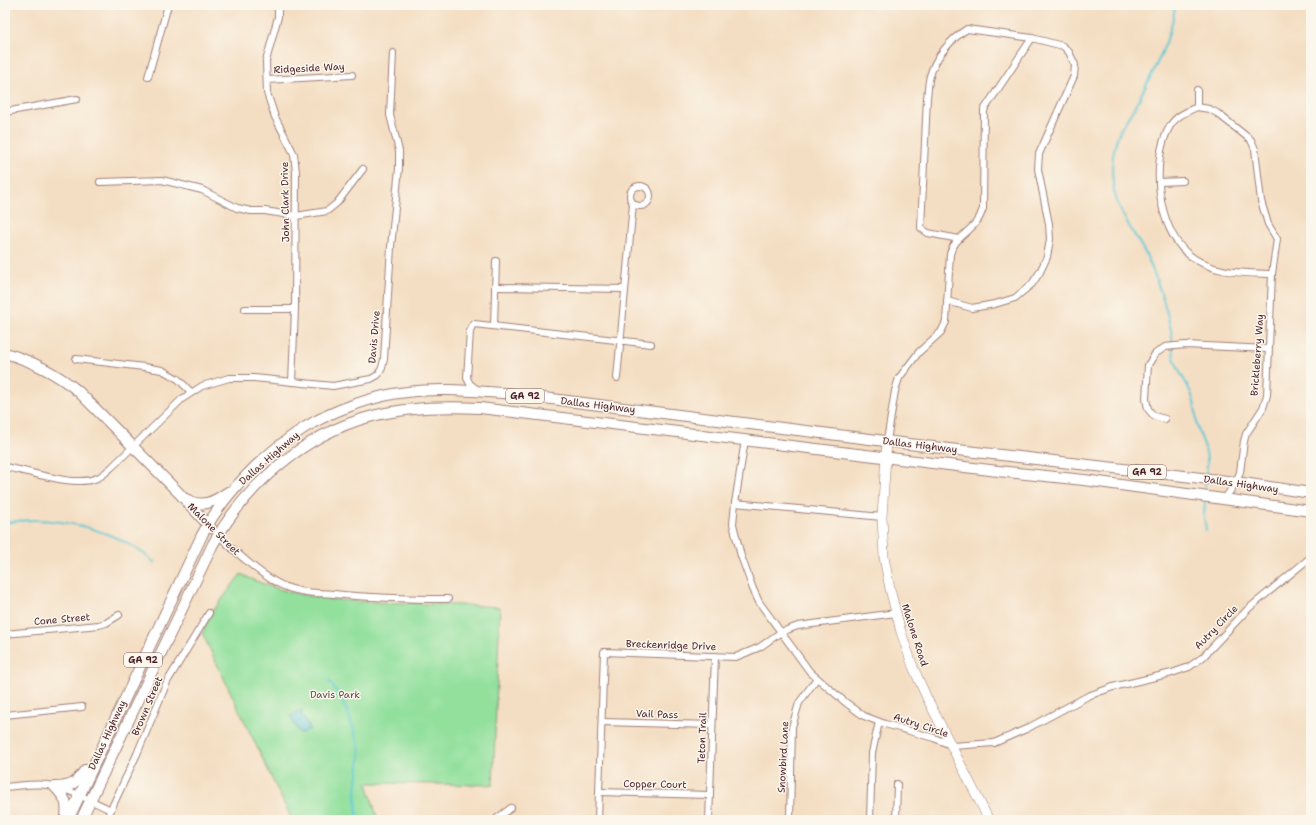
<svg xmlns="http://www.w3.org/2000/svg" width="1316" height="825" viewBox="0 0 1316 825" font-family="'Shantell Sans',sans-serif">
<style>
.green{fill:#93e09d;stroke:#6e8064}
.water{fill:#5cc7d5;stroke:#537380}
.lines{fill:none;stroke-linecap:round;stroke-linejoin:round}
.stream{stroke:#5cc7d5;stroke-width:2}
.street-casing{stroke:#9f7e77;stroke-width:8}
.secondary-casing{stroke:#9f7e77;stroke-width:10}
.primary-casing{stroke:#9f7e77;stroke-width:12}
.street{stroke:#fff;stroke-width:6}
.secondary{stroke:#fff;stroke-width:9}
.primary{stroke:#fff;stroke-width:10}
.labels{text-anchor:middle;dominant-baseline:central;stroke-width:3;stroke-linejoin:round;paint-order:stroke}
.shield{fill:#fbf7ec;stroke:#7f6065;stroke-width:1}
.shield-label{font-size:9px;font-weight:bold;fill:#4a1f2b}
.street-label{font-size:10px;fill:#4a1f2b;stroke:#fbf7ec}
.park-label{font-size:10px;fill:#5c4f48;stroke:#fbf7ec}
</style>
<rect width="100%" height="100%" fill="#fbf7ec"/>
<filter id="ink" filterUnits="userSpaceOnUse"><feTurbulence type="fractalNoise" baseFrequency=".025" numOctaves="2"/><feDisplacementMap in="SourceGraphic" scale="8" xChannelSelector="R" yChannelSelector="G"/><feConvolveMatrix kernelMatrix="1 2 1 2 8 2 1 2 1" color-interpolation-filters="sRGB"/></filter>
<filter id="wash" filterUnits="userSpaceOnUse"><feTurbulence type="fractalNoise" baseFrequency=".012" numOctaves="4" result="noise"/><feDisplacementMap in="SourceGraphic" scale="16" xChannelSelector="R" yChannelSelector="G"/><feGaussianBlur stdDeviation="0.9" result="paint"/><feColorMatrix in="noise" values="0 0 0 0 0 0 0 0 0 0 0 0 0 0 0 0 0 1.4 0 .05"/><feComposite in="paint" operator="in"/></filter>
<g filter="url(#wash)">
<rect width="100%" height="100%" fill="#f4dec3"/>
<!-- green -->
<path class="green" d="M241,574C291,600 349,602 405,603C436,604 468,605 500,607L493,785L367,783L378,820H292L202,633L213,611Z"/>
<!-- water -->
<path class="water" d="M302,710V712L301,713L310,729L300,734L290,716Z"/>
<g class="lines">
<!-- stream -->
<g class="stream">
<path d="M1175,5C1173,36 1150,79 1135,106C1131,114 1125,121 1121,129C1113,145 1111,165 1113,182C1115,213 1137,234 1149,261C1159,284 1166,307 1171,330C1173,339 1172,348 1174,357C1177,370 1186,381 1191,393C1196,404 1196,414 1197,425C1200,437 1207,448 1207,460C1208,465 1206,470 1206,475"/>
<path d="M1205,493V482"/>
<path d="M1205,500L1204,517L1206,530"/>
<path d="M5,523C52,513 120,530 155,563"/>
<path d="M329,681L339,695L348,713L359,746L360,755L356,791L357,820"/>
</g>
</g>
</g>
<g filter="url(#ink)">
<g class="lines">
<!-- street casing -->
<g class="street-casing">
<g id="street">
<path d="M278,5V17L266,61L267,93L275,117L294,154L296,172L295,309L292,382"/>
<path d="M148,77L168,5"/>
<path d="M267,80L352,75"/>
<path d="M1197,107L1209,109L1217,113L1251,140L1255,149L1261,201L1268,224L1277,239L1272,274C1243,273 1212,274 1188,254C1157,228 1150,160 1170,126C1176,116 1186,112 1197,107Z"/>
<path d="M1197,107V90"/>
<path d="M5,112L77,99"/>
<path d="M100,182L162,180L202,190L237,208L251,211H265L296,216L327,211L337,203L363,169"/>
<path d="M1160,182L1183,181"/>
<circle cx="640" cy="196" r="10"/>
<path d="M495,287L625,289"/>
<path d="M947,301L972,308L995,304L1015,298L1032,284L1040,272L1047,257L1050,239L1049,224L1038,169L1039,154L1074,76L1075,65L1069,52L1063,46L1032,38L967,29C951,39 935,57 930,76C928,83 928,91 927,98L921,228L928,233L959,239"/>
<path d="M245,309H295"/>
<path d="M494,326L496,261"/>
<path d="M76,359L144,367L162,370L178,379L191,392"/>
<path d="M617,378L633,204"/>
<path d="M478,390L470,384L467,378L470,331L472,326L474,324L651,344"/>
<path d="M1165,419L1154,416L1148,409L1146,399L1148,365L1155,354L1165,347L1185,345L1268,349"/>
<path d="M745,440L735,503L733,524L741,556L753,589L759,602L810,672L845,702L864,716L885,724L934,738L953,746L994,743L1026,729L1088,696L1113,687L1172,673L1189,667L1203,657L1248,609L1311,557"/>
<path d="M887,441L895,391L899,378L919,352L941,332L946,322L950,254C954,238 968,234 977,221C980,218 981,213 983,209L984,110L1032,38"/>
<path d="M5,467C30,471 74,488 97,478C103,476 107,471 112,467L182,399L202,386L229,378H254L333,386L371,379L378,375L382,368L384,359L391,247L399,168V151L390,115L393,53"/>
<path d="M1224,500L1236,482L1240,472L1244,441L1246,434L1263,408L1267,395L1272,274"/>
<path d="M735,503L882,517"/>
<path d="M218,535C234,551 265,579 286,587C301,593 318,593 334,594C372,598 410,599 448,599"/>
<path d="M5,634L99,625L106,623L119,615"/>
<path d="M5,715L82,707"/>
<path d="M602,722L712,725"/>
<path d="M5,787C19,786 34,783 48,785C70,789 91,801 111,810"/>
<path d="M599,792L710,795"/>
<path d="M106,820L137,754L167,682L209,613"/>
<path d="M495,820L511,808"/>
<path d="M598,820L604,652L736,657L760,647L781,632L798,626L896,613"/>
<path d="M709,820L715,656"/>
<path d="M790,820L792,727L799,703L817,678"/>
<path d="M870,820L872,753L879,722"/>
<path d="M896,820L897,784"/>
</g>
</g>
<!-- secondary casing -->
<g class="secondary-casing">
<path id="secondary" d="M887,441L882,517L884,557L890,589L901,632L913,667L927,698L989,820"/>
</g>
<!-- primary casing -->
<g class="primary-casing">
<g id="primary">
<path d="M5,353C32,361 56,373 78,391L179,493L211,528"/>
<path d="M186,499C202,509 215,501 228,492"/>
<path d="M55,787C72,787 76,783 85,770"/>
<path d="M55,787C65,798 68,802 66,817"/>
<path d="M68,820L202,535C224,493 265,453 304,428C331,411 375,395 407,392C439,388 471,391 504,393L949,449L1236,482L1311,493"/>
<path d="M81,820L213,544C246,486 303,435 369,417C405,407 443,406 480,408L998,471L1084,480L1311,511"/>
</g>
</g>
<!-- street -->
<use href="#street" class="street"/>
<!-- secondary -->
<use href="#secondary" class="secondary"/>
<!-- primary -->
<use href="#primary" class="primary"/>
</g>
</g>
<g class="labels">
<!-- shield labels -->
<g class="shield">
<rect x="506" y="389" width="38" height="14" rx="3"/>
<rect x="1128" y="465" width="38" height="14" rx="3"/>
<rect x="124" y="653" width="38" height="14" rx="3"/>
</g>
<g class="shield-label">
<text x="525" y="396">GA 92</text>
<text x="1147" y="472">GA 92</text>
<text x="143" y="660">GA 92</text>
</g>
<!-- street labels -->
<g class="street-label">
<text transform="translate(309 68) rotate(-3)">Ridgeside Way</text>
<text transform="translate(285 202) rotate(-91)">John Clark Drive</text>
<text transform="translate(374 337) rotate(-85)">Davis Drive</text>
<text transform="translate(1257 355) rotate(-86)">Brickleberry Way</text>
<text transform="translate(598 405) rotate(7)">Dallas Highway</text>
<text transform="translate(920 445) rotate(7)">Dallas Highway</text>
<text transform="translate(269 458) rotate(-41)">Dallas Highway</text>
<text transform="translate(1241 484) rotate(8)">Dallas Highway</text>
<text transform="translate(214 529) rotate(45)">Malone Street</text>
<text transform="translate(62 619) rotate(-5)">Cone Street</text>
<text transform="translate(1216 627) rotate(-46)">Autry Circle</text>
<text transform="translate(915 635) rotate(72)">Malone Road</text>
<text transform="translate(671 645) rotate(2)">Breckenridge Drive</text>
<text transform="translate(147 706) rotate(-67)">Brown Street</text>
<text transform="translate(657 714) rotate(2)">Vail Pass</text>
<text transform="translate(921 725) rotate(18)">Autry Circle</text>
<text transform="translate(107 735) rotate(-65)">Dallas Highway</text>
<text transform="translate(702 738) rotate(-88)">Teton Trail</text>
<text transform="translate(783 757) rotate(-87)">Snowbird Lane</text>
<text transform="translate(655 784) rotate(1)">Copper Court</text>
</g>
<!-- park labels -->
<g class="park-label">
<text x="335" y="694">Davis Park</text>
</g>
</g>
<!-- margin -->
<rect width="1316" height="825" fill="none" stroke="#fbf7ec" stroke-width="20"/>
</svg>
